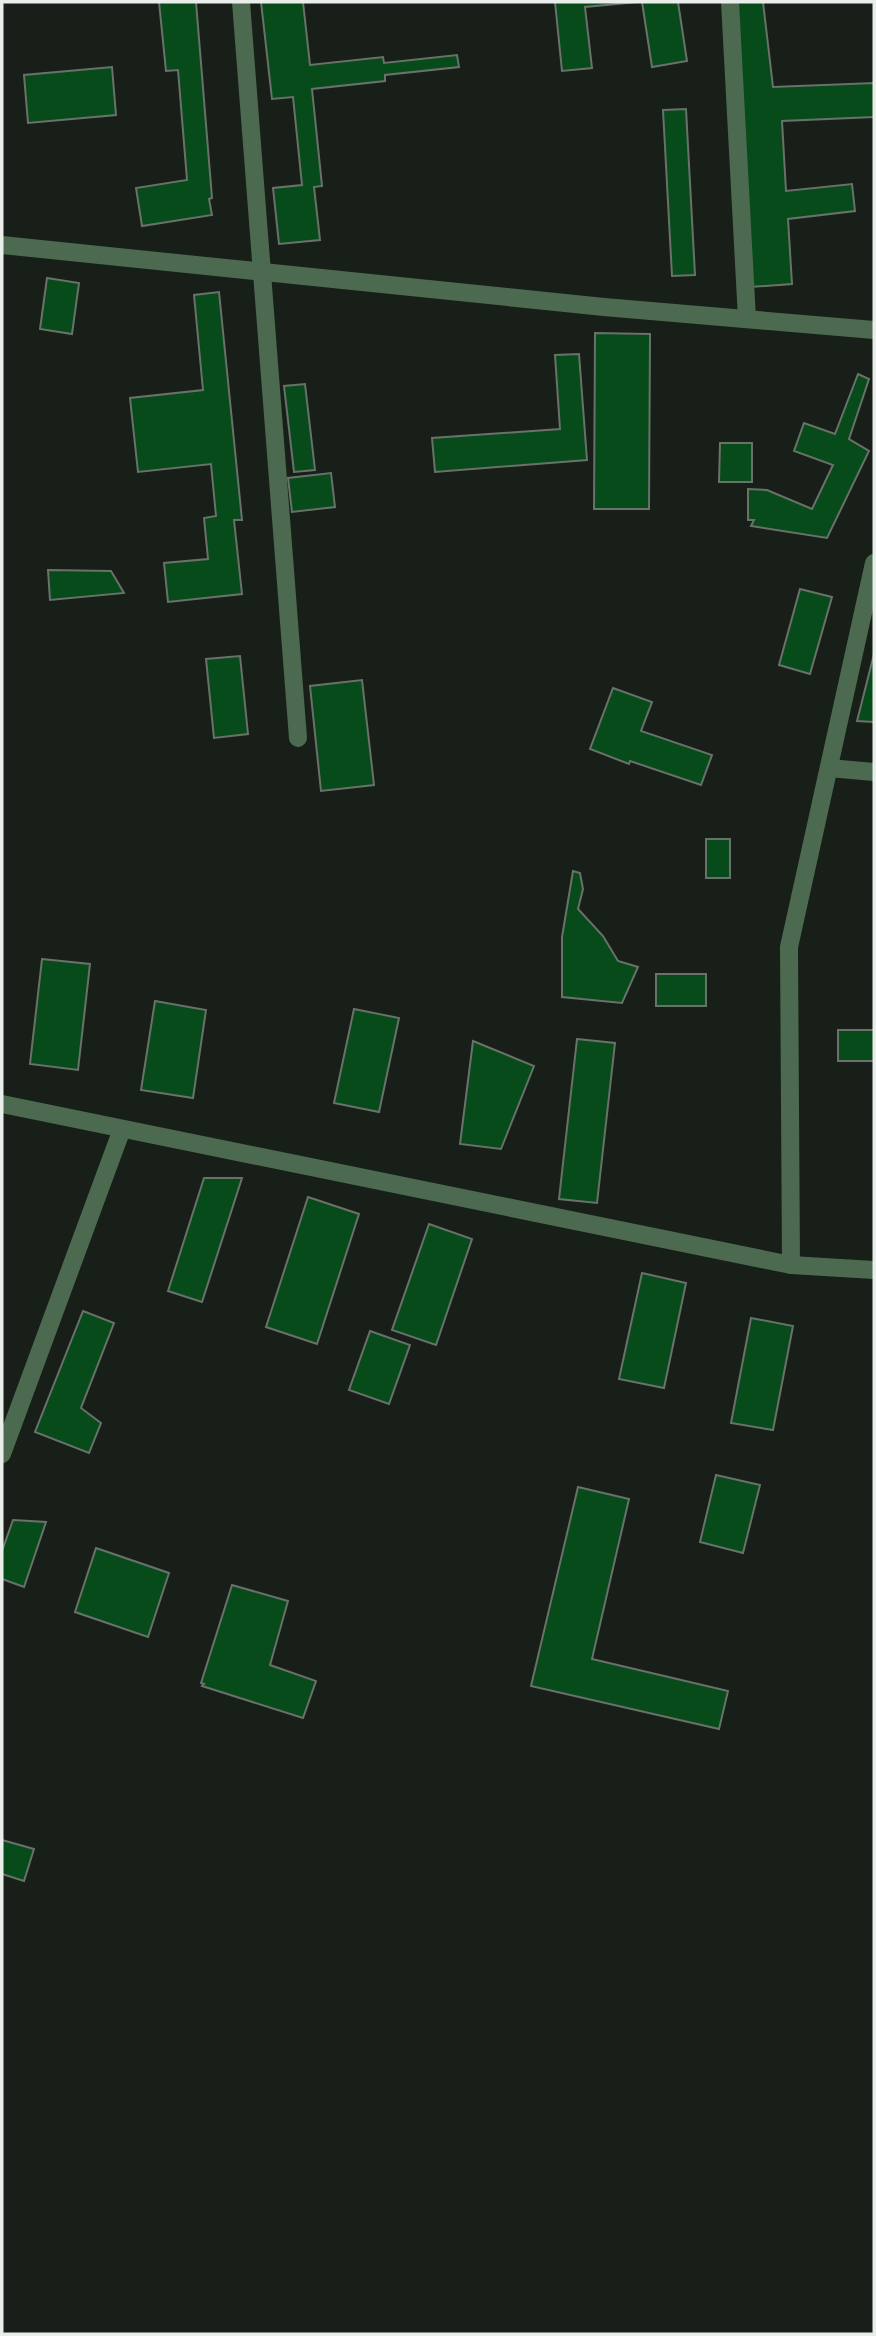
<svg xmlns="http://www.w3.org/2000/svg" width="876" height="2336" viewBox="0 0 876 2336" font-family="Mulish,sans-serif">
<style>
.building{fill:#074b1b;stroke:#69716a;stroke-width:2}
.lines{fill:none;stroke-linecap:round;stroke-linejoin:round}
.minor{stroke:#4b6a4f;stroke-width:18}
</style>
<rect width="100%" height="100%" fill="#181e18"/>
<!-- building -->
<g class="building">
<path d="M159,2H196L212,198L209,199L212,215L142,226L136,188L187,180L178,70L166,71Z"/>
<path d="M261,2H303L310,65L383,57L384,63L457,55L459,67L385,75V81L312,89L322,186L314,187L320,240L279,244L273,188L302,185L293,97L272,99Z"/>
<path d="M555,2H638L585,7L592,68L562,71Z"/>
<path d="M642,2H678L687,61L652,67Z"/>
<path d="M734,2H763L773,87L874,83V117L782,121L786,191L852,184L855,211L788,219L792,284L750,287Z"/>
<path d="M112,67L116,115L28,123L24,75Z"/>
<path d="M686,109L695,275L672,276L663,110Z"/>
<path d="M47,278L79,283L72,334L40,329Z"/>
<path d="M219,292L242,520H234L242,594L168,602L164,563L208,559L204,518L216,516L211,464L138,472L130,398L203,390L194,295Z"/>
<path d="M595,333L650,334L649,509H594Z"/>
<path d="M579,354L587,460L435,472L432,438L560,429L555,355Z"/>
<path d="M858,374L869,379L849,439L869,451L827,538L751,526L754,520H748V489L767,490L812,509L833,465L794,451L804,423L835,434Z"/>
<path d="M305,384L315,470L294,472L284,386Z"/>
<path d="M720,443H752V482H719Z"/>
<path d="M331,473L335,507L292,512L288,478Z"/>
<path d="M48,570L111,571L124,593L50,600Z"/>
<path d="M800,589L832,597L810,674L779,665Z"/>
<path d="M874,654V722L857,721Z"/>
<path d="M240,656L248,734L214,738L206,659Z"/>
<path d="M362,680L374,785L321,791L310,686Z"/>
<path d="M613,688L652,702L641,731L712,755L701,785L630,761L629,764L590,749Z"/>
<rect x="706" y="839" width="24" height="39"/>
<path d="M573,871L580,873L583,889L578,909L603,936L618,961L638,967L622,1003L562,997V937Z"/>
<path d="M42,959L90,964L78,1070L30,1064Z"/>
<rect x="656" y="974" width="50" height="32"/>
<path d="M155,1001L206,1010L193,1098L141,1090Z"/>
<path d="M354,1009L399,1018L379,1112L334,1103Z"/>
<rect x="838" y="1030" width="36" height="31"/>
<path d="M577,1039L615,1043L597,1203L559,1199Z"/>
<path d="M473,1041L534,1066L501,1149L460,1144Z"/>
<path d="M204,1178H242L202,1302L168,1291Z"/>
<path d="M308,1197L359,1214L317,1344L266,1327Z"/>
<path d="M429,1224L472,1239L436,1345L392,1330Z"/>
<path d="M642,1273L686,1283L664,1388L619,1379Z"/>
<path d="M83,1311L114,1323L81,1408L101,1423L89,1453L35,1432Z"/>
<path d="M751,1318L793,1326L773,1430L731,1423Z"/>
<path d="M370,1331L410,1345L389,1404L349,1390Z"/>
<path d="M716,1475L760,1485L743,1553L700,1542Z"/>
<path d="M578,1487L629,1499L592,1659L728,1691L719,1729L531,1686Z"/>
<path d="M13,1520L46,1522L24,1587L2,1579V1551Z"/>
<path d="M96,1548L169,1573L148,1637L75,1612Z"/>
<path d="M232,1585L288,1601L270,1665L316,1681L303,1718L202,1686L204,1684L201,1683Z"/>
<path d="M2,1840L34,1849L24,1881L2,1874Z"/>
</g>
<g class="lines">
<!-- minor -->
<g class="minor">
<path d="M241,2L298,738"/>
<path d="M730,2L747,319"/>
<path d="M2,245L604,307L874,330"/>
<path d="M829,768L874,772"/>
<path d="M2,1104L791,1265L874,1270"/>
<path d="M791,1265L789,947L874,563"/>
<path d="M2,1454L122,1129"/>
</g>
</g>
<!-- border -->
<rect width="876" height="2336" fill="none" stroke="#e9eeea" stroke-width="7"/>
</svg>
